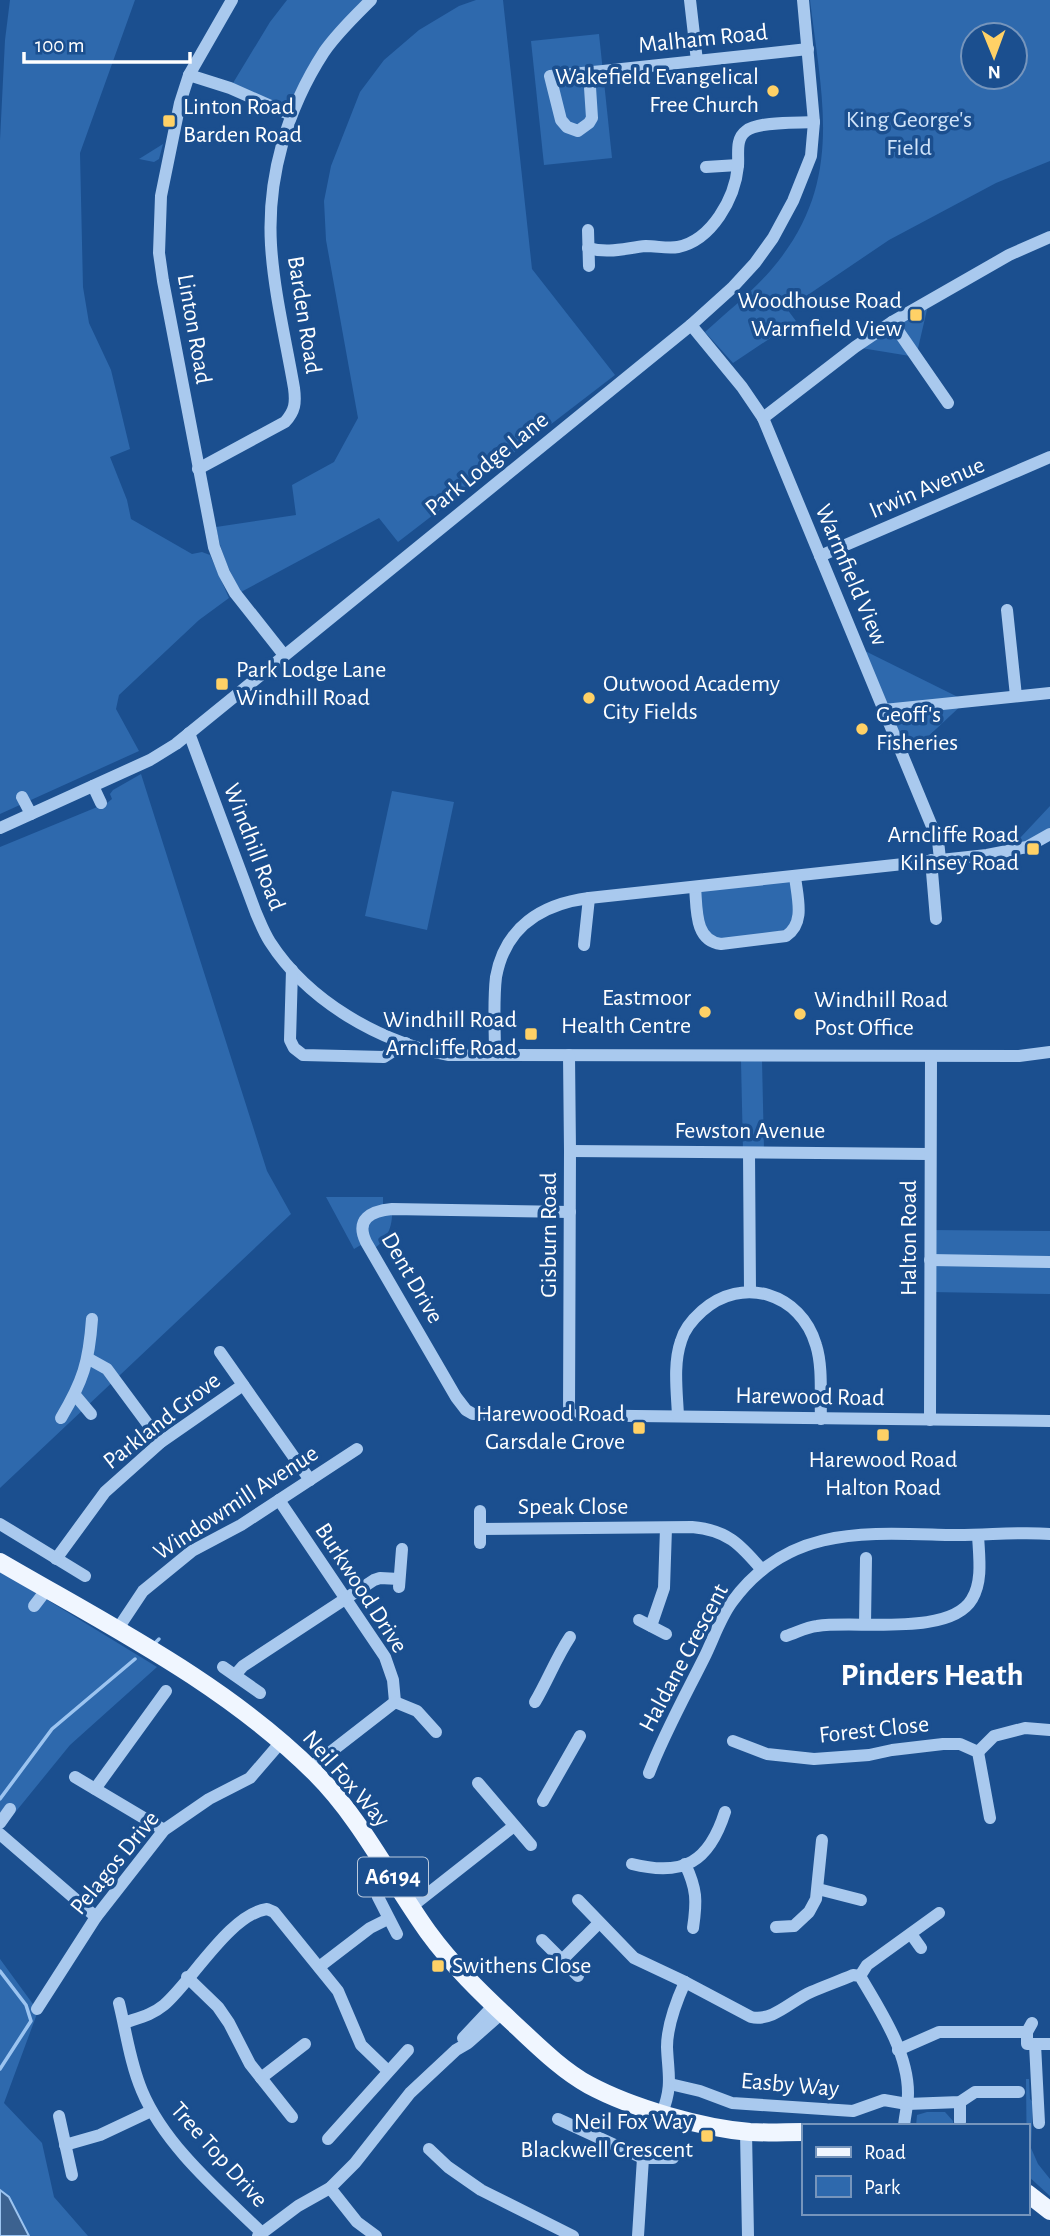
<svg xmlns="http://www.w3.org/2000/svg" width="1050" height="2236" viewBox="0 0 1050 2236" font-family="'Alegreya Sans',sans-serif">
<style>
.green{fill:#2e69ad;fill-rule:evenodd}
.water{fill:#3c6290;stroke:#9cc4f0;stroke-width:2}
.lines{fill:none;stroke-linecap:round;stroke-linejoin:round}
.stream{stroke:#9cc4f0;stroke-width:3.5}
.minor{stroke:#a9c9ee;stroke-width:12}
.major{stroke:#f0f6ff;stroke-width:18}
.poi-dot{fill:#ffd166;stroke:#1b4f8f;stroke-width:2.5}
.labels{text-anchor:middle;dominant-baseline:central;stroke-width:7;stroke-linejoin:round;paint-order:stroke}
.shield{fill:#1b4f8f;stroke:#bbcadd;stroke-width:2}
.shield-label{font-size:23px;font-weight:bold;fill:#fff}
.street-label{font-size:24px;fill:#fff;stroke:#1b4f8f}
.poi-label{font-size:24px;fill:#fff;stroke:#1b4f8f;text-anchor:end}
.park-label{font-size:24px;fill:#cfe3fa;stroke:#1b4f8f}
.district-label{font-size:32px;font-weight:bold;fill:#fff;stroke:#1b4f8f}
</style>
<rect width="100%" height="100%" fill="#1b4f8f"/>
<!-- green -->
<g class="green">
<path d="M10,0H135L80,153L83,287L89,323L111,370L130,449L110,457L127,500L131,519L192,554L202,552L210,555L229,598L199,620L119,695L116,709L139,751L0,814V140L5,40Z"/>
<path d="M287,0H371L348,24L291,115L230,88L270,22Z"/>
<path d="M476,0H503L532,269L615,375L398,542L379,518L241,592C229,571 220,551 216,527L296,515L292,485L334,462L358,418L326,240L324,201L331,166L360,92L384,60L419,30L459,6Z"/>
<path d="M810,0H1050V161L996,183L889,240L787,309L796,321L733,363L705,332C727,312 752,292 771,270C845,184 822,101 810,0ZM973,35H1015V77H973Z"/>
<path d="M599,34L612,158L544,165L531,41Z"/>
<path d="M163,144L159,159L154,162L139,159Z"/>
<path d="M929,301L916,357L855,347Z"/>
<path d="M859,648L966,701L905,758Z"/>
<path d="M141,774L267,1171L291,1214L0,1488V847L107,803L112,799L110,794L113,790Z"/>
<path d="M392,791L454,802L427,930L365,916Z"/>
<path d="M1050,806V834L1007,852Z"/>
<path d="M795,876L797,927L721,944L704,937L695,887Z"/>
<path d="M762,1060L764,1150L743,1151L741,1061Z"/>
<path d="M326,1197H383V1209H392C393,1228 387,1240 371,1251L366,1242L354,1249Z"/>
<path d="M929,1230L1050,1231V1294L930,1292Z"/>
<path d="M0,1571L157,1667L70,1745L0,1831Z"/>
<path d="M0,1959L38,2011L4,2103L42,2143L54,2197L88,2236H0Z"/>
<path d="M1026,2079H1029L1030,2099L1033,2102L1031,2148L1038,2164L1050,2179V2196L1027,2175Z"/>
<path d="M927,2112H945L953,2121V2126H916L917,2115Z"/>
</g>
<!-- water -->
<path class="water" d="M0,2190L9,2197L29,2236H0Z"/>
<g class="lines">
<!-- stream -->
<g class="stream">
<path d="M156,1642L159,1639"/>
<path d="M0,1799L52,1729L135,1659"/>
<path d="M0,1971L26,2005L31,2021L0,2069"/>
</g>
<!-- minor -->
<g class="minor">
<path d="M232,0L189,75L180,103L161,196L159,253L163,281L214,547L224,573L235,593L284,655"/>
<path d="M690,0L697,61"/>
<path d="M589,72L592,118L589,123L578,131L567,127L561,120L550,76L603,71L808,49"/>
<path d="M189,75L230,88L291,115"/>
<path d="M706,167L738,165"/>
<path d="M588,230L589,266"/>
<path d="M588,248C609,254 625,248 646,246C657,246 668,249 678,247C712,240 735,198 738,166C739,154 735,139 746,131C758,121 798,123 814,122"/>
<path d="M892,322L948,403"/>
<path d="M691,325L742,387L763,418L938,841L940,859"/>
<path d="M763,418L855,347L892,322L1009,255L1050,237"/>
<path d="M198,469L285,422C295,411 296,403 294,388C286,341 274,293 271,245C267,177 287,109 324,52C337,33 355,16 371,0"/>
<path d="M820,556L1050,457"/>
<path d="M1007,610L1016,696"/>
<path d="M884,710L1050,693"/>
<path d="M189,733L256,913C260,922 264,933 270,942C308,1001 380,1043 449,1055L1019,1056L1050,1052"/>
<path d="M93,786L101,803"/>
<path d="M22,797L31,814"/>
<path d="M0,828L150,760L176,744L691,325L732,288L755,263L773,238L793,201L811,156L814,122L803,0"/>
<path d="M931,860L936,919"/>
<path d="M695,887C697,908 694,941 721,944L786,936C806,923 797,897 795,876"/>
<path d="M584,945L589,898"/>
<path d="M292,970L290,1040L294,1048L303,1055L384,1057L406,1043"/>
<path d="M495,1055C495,1030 493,1002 496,977C505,927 542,904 589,898L987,855L1027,847L1050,834"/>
<path d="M569,1055L570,1151L569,1415"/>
<path d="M570,1151L929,1154"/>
<path d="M749,1153L750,1291"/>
<path d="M570,1212L392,1209C371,1211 355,1219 366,1242L456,1397L466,1410L473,1414L1050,1421"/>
<path d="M930,1260L1050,1262"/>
<path d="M220,1352L310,1480"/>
<path d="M89,1359L107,1369L161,1442"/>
<path d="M75,1395L91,1414"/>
<path d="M678,1416C677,1392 673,1364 681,1341C684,1330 693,1319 702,1311C742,1275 801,1293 816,1345C823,1367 820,1396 821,1419"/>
<path d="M61,1418C83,1381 89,1362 92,1319"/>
<path d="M930,1420L931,1056"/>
<path d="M279,1500L385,1657L393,1680L395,1702"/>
<path d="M0,1524L85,1576"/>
<path d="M480,1529L692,1527C727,1530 740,1544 762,1570"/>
<path d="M480,1543V1511"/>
<path d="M56,1559L105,1492L161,1442L243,1385"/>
<path d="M399,1587L402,1549"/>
<path d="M34,1606L47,1589"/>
<path d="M639,1620L666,1634"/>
<path d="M865,1624L866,1558"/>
<path d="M651,1626L664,1588L666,1528"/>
<path d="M117,1630L143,1591L192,1551L241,1525L357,1449"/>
<path d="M786,1636C796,1633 806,1627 817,1626C855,1620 950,1637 972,1599C983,1581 979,1556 978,1535"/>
<path d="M223,1667L260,1693"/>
<path d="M235,1675L243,1666L374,1580L380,1578L399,1579"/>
<path d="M535,1702C548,1680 556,1658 570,1637"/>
<path d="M733,1741L767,1754L814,1759L869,1755L892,1750L943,1744H960L978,1752L990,1818"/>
<path d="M978,1752L994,1736L1025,1728L1050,1730"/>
<path d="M310,1768L395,1702L417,1711L436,1732"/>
<path d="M649,1773C664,1734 685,1696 704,1658C713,1640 720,1618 732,1602C788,1525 866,1533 949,1535C983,1536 1017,1531 1050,1534"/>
<path d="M75,1777L164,1830"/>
<path d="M478,1783L531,1845"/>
<path d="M95,1789L166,1691"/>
<path d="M543,1801L580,1736"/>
<path d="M0,1823L10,1809"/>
<path d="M0,1834L96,1917"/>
<path d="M632,1864C684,1877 709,1862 725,1812"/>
<path d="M685,1864C697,1889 697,1901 693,1928"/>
<path d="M818,1889L861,1900"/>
<path d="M378,1897L397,1934"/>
<path d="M578,1900L634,1958L685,1982"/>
<path d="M411,1907L514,1826"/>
<path d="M776,1927L794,1926L809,1912L816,1899L822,1840"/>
<path d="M911,1934L921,1948"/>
<path d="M542,1940L578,1976"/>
<path d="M562,1960L599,1923"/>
<path d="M319,1967L370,1928L388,1919"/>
<path d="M860,1976L867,1965L939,1913"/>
<path d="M187,1977L218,2007L229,2023L250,2064L292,2117"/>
<path d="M119,2003C126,2031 130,2063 142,2091C165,2146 220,2192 262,2233"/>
<path d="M37,2009L96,1917L164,1830L209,1799L250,1778L281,1742"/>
<path d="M124,2023C138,2018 152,2015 164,2005C192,1981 230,1914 267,1909L274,1912L338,1991L361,2045L388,2071"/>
<path d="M1032,2023L1027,2032V2044H1050"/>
<path d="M463,2038L494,2005"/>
<path d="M1035,2044L1039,2123"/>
<path d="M898,2050L939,2032H1027"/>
<path d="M261,2078L305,2044"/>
<path d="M670,2084L700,2091L732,2103L853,2111L884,2100L907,2104L960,2102L975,2092H1019"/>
<path d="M960,2102V2122"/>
<path d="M662,2113C673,2085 668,2074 667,2047C667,2025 676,2002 685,1982L751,2017C773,2022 792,2000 811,1992C825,1986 839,1981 853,1975L860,1976C880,2010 908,2052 908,2093C908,2104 905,2115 904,2126"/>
<path d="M59,2116L72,2175"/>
<path d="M558,2119L643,2158H673"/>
<path d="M746,2132L748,2236"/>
<path d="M328,2139L408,2050"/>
<path d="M65,2145L100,2135L151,2111"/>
<path d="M429,2149L448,2167L481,2190L573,2236"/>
<path d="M330,2188L357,2222L376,2236"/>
<path d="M258,2236L298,2206L330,2188L355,2163L410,2093L456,2050L468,2043L502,2013"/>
<path d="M638,2236L643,2158"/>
</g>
<!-- major -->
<g class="major">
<path d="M0,1562C108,1625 226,1684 315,1773C362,1820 390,1879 428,1932C452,1965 482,1994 511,2021C535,2043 560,2069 589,2085C632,2108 701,2128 750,2132C768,2133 786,2132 803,2132"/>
<path d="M1027,2193L1050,2211"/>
</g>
</g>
<!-- markers -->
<g class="poi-dot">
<circle cx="773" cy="91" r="7"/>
<rect x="162" y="114" width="14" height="14" rx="3.5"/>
<rect x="909" y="308" width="14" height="14" rx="3.5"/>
<rect x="215" y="677" width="14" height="14" rx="3.5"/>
<circle cx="589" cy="698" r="7"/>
<circle cx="862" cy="729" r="7"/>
<rect x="1026" y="842" width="14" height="14" rx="3.5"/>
<circle cx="705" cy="1012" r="7"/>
<circle cx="800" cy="1014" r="7"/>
<rect x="524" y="1027" width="14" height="14" rx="3.5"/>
<rect x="632" y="1421" width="14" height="14" rx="3.5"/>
<rect x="876" y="1428" width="14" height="14" rx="3.5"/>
<rect x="431" y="1959" width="14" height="14" rx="3.5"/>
<rect x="700" y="2129" width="14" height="14" rx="3.5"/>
</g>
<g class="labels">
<!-- shield labels -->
<rect class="shield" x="358" y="1857.5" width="70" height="39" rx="5"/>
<g class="shield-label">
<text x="393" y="1877">A6194</text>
</g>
<!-- street labels -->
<g class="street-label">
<text transform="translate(703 39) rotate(-6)">Malham Road</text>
<text transform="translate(304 315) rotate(81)">Barden Road</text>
<text transform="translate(194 329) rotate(80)">Linton Road</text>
<text transform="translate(487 464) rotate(-39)">Park Lodge Lane</text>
<text transform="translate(927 488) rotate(-23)">Irwin Avenue</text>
<text transform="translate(851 575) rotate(67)">Warmfield View</text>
<text transform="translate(254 847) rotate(69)">Windhill Road</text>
<text x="750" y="1131">Fewston Avenue</text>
<text transform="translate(549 1235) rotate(-90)">Gisburn Road</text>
<text transform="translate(909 1238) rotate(-90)">Halton Road</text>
<text transform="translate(412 1278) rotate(60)">Dent Drive</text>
<text transform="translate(810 1397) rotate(1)">Harewood Road</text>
<text transform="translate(162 1421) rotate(-38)">Parkland Grove</text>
<text transform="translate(236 1503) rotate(-33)">Windowmill Avenue</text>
<text x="573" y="1507">Speak Close</text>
<text transform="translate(361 1588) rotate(57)">Burkwood Drive</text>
<text transform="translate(684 1658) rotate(-62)">Haldane Crescent</text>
<text transform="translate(874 1730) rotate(-6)">Forest Close</text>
<text transform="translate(346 1779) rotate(49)">Neil Fox Way</text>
<text transform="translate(115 1863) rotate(-51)">Pelagos Drive</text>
<text transform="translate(790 2085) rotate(5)">Easby Way</text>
<text transform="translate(219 2155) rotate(48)">Tree Top Drive</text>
</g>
<!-- poi labels -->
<g class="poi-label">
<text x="759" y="77">Wakefield Evangelical<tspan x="759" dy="28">Free Church</tspan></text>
<text x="183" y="107" text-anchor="start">Linton Road<tspan x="183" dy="28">Barden Road</tspan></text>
<text x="902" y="301">Woodhouse Road<tspan x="902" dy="28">Warmfield View</tspan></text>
<text x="236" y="670" text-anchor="start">Park Lodge Lane<tspan x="236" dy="28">Windhill Road</tspan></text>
<text x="603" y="684" text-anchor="start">Outwood Academy<tspan x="603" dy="28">City Fields</tspan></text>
<text x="876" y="715" text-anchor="start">Geoff's<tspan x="876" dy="28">Fisheries</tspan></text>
<text x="1019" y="835">Arncliffe Road<tspan x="1019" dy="28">Kilnsey Road</tspan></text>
<text x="691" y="998">Eastmoor<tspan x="691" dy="28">Health Centre</tspan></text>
<text x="814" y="1000" text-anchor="start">Windhill Road<tspan x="814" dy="28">Post Office</tspan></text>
<text x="517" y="1020">Windhill Road<tspan x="517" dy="28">Arncliffe Road</tspan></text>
<text x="625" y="1414">Harewood Road<tspan x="625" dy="28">Garsdale Grove</tspan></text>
<text x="883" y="1460" text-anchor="middle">Harewood Road<tspan x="883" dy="28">Halton Road</tspan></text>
<text x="452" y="1966" text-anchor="start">Swithens Close</text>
<text x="693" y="2122">Neil Fox Way<tspan x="693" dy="28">Blackwell Crescent</tspan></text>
</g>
<!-- park labels -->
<g class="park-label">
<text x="909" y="120">King George's<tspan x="909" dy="28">Field</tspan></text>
</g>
<!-- district labels -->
<g class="district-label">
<text x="932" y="1675">Pinders Heath</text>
</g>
</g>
<!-- legend -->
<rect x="802" y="2124" width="228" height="91" fill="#1b4f8f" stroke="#7695bc" stroke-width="2"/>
<rect x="816" y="2147" width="35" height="10" fill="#f0f6ff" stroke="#7695bc" stroke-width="2"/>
<text x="864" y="2159" font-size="21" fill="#ffffff">Road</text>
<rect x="816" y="2176" width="35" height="21" fill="#2e69ad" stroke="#7695bc" stroke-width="2"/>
<text x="864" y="2194" font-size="21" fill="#ffffff">Park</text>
<!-- north arrow -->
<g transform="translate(994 56) rotate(179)"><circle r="33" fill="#1b4f8f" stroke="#7695bc" stroke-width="2"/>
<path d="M0-5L12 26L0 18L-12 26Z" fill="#ffd166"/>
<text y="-10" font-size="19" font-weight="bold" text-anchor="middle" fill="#ffffff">N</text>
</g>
<!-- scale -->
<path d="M24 52v10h166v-10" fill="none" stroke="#ffffff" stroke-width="3.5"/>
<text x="35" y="52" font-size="21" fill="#ffffff" stroke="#1b4f8f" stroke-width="5" paint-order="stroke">100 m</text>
</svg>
